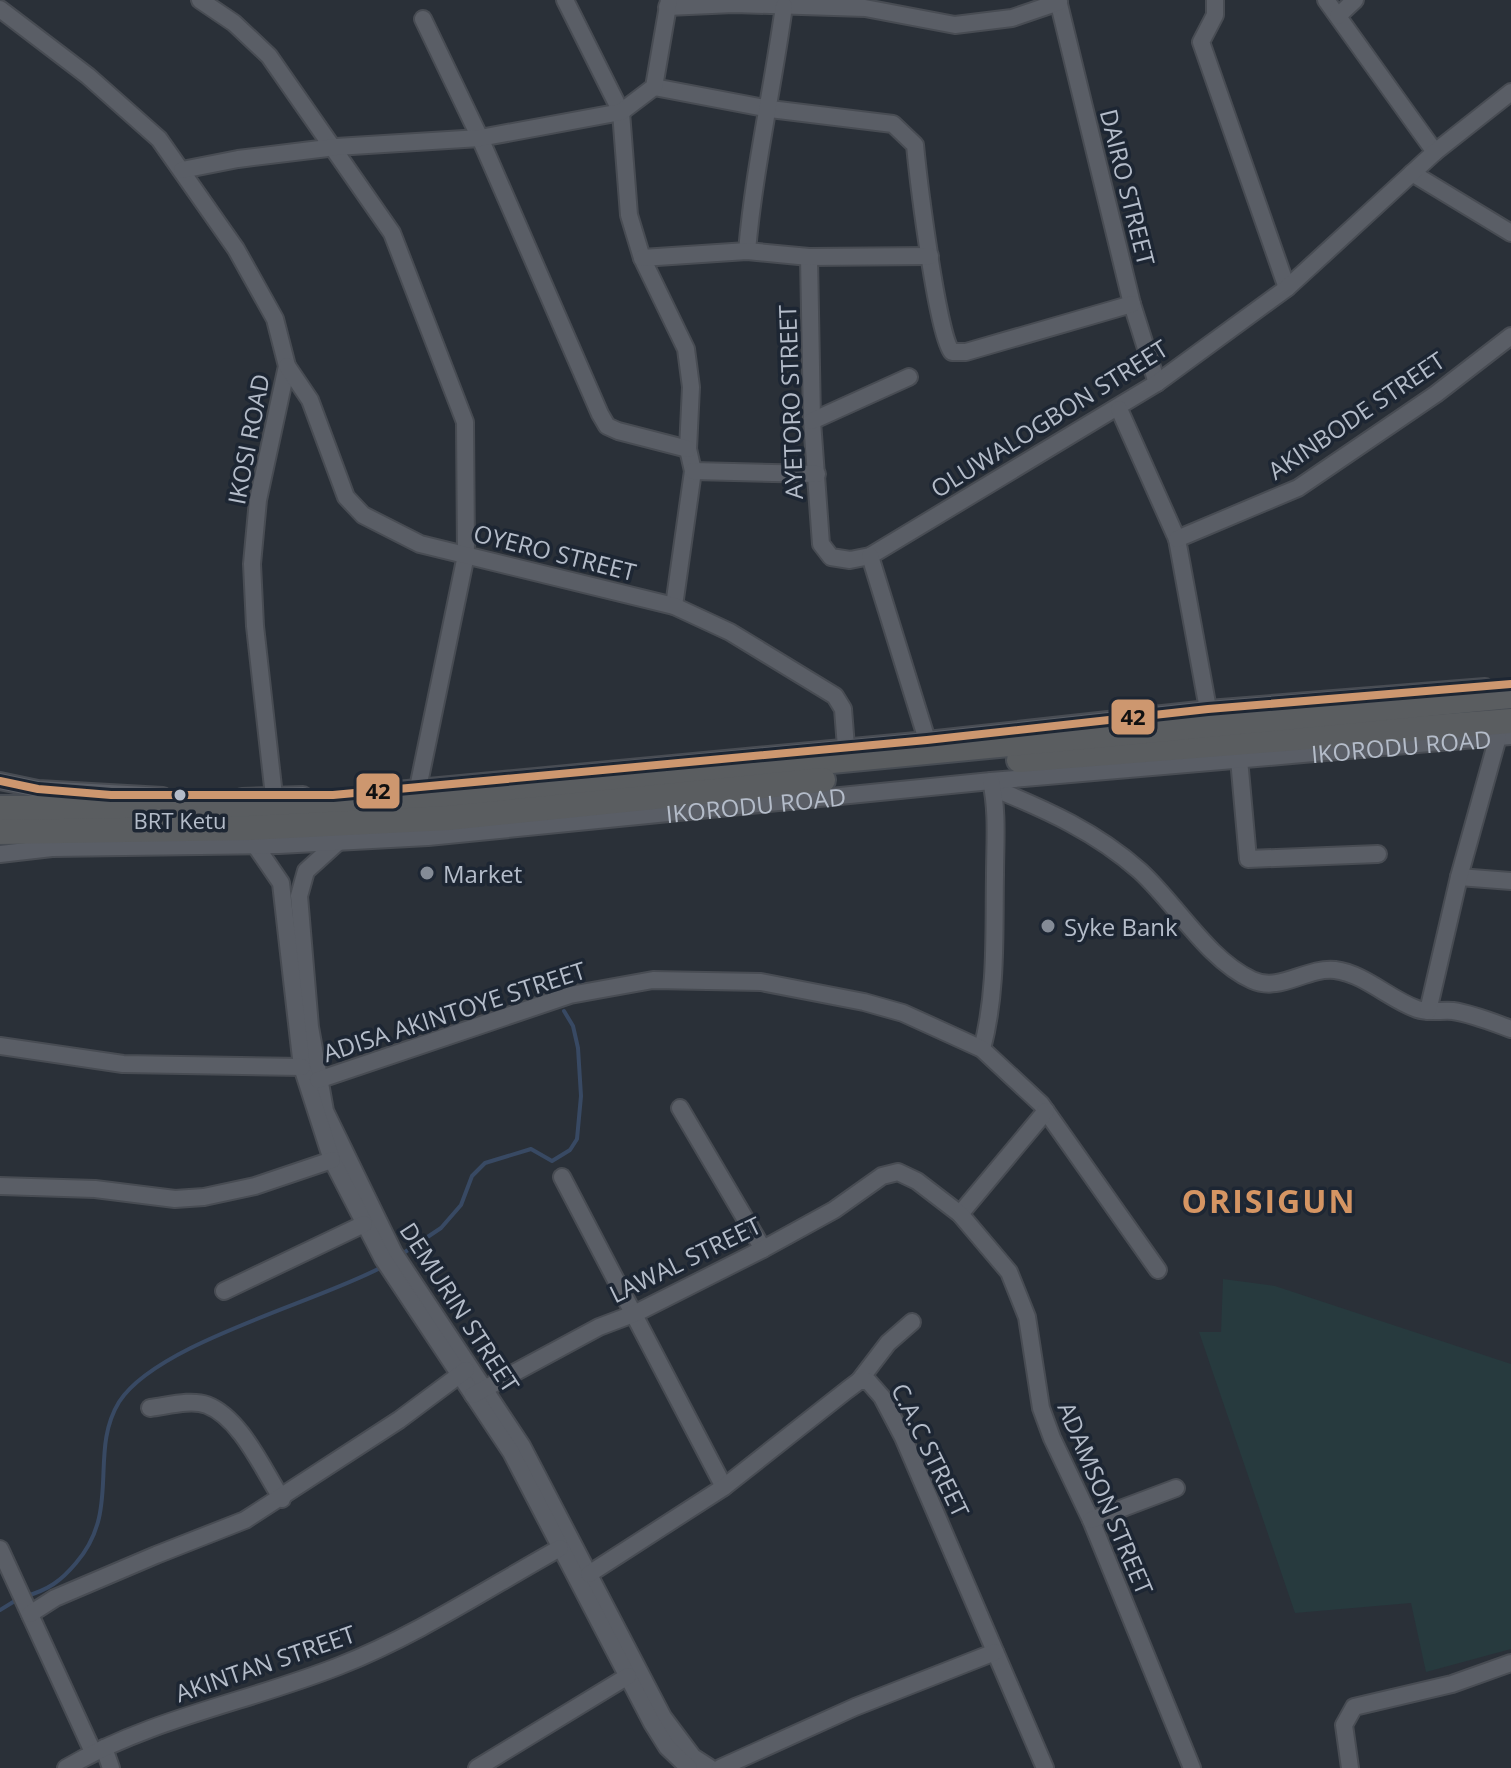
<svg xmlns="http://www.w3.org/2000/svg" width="1511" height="1768" viewBox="0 0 1511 1768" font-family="'Open Sans',sans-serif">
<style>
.green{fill:#273a3e}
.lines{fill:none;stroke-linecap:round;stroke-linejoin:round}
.stream{stroke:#384963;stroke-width:4}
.minor-casing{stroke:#484c53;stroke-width:20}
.highway-casing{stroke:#474c53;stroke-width:28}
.minor{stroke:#5a5e66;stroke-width:16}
.highway{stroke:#5a5d60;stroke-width:24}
.bus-1-casing{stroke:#1d2633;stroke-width:14}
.bus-1{stroke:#cd976f;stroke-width:8}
.bus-dot{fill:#b4bcc9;stroke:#1d2633;stroke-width:3}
.poi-dot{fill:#848b96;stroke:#1d2633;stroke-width:3}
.labels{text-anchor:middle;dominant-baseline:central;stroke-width:7;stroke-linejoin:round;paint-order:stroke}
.bus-label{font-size:22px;fill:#b4bcc9;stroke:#1d2633}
.street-label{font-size:24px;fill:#b4bcc9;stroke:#1d2633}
.poi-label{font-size:24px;fill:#b4bcc9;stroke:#1d2633;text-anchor:start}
.district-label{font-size:32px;font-weight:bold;letter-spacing:2px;fill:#d59563;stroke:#1d2633}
.line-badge{stroke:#1d2633;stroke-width:3}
.pale-badge-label{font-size:22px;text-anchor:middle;font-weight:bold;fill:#111}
</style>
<rect width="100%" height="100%" fill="#2a3038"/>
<!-- green -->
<path class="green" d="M1223,1279L1275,1286L1511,1364V1649L1426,1672L1411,1603L1295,1613L1199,1332H1221Z"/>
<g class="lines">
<!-- stream -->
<g class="stream">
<path d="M399,1256L441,1228L461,1205L472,1176L485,1163L531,1149L552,1161L570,1150L577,1139L581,1096L578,1048L573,1026L564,1011"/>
<path d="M26,1596C48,1590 61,1581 76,1563C122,1510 88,1453 119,1402C157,1343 315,1303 382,1267"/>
<path d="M0,1610L18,1599"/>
</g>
<!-- minor casing -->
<g class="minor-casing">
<g id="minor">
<path d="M200,0L234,23L269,56L392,233L465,422L466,555L418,788"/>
<path d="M565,0L621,112L629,215L642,258L686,349L691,387L688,449L693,471L674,606"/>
<path d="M1058,0L1132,304L1157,383"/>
<path d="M1215,0V15L1201,42L1287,288"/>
<path d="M1326,0L1435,152"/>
<path d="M667,7L734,4L865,8L955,25L1012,18L1059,2"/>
<path d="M0,9L88,76L159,139L236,249L275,319L287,366L258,500L252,564L255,626L274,796"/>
<path d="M1338,16L1355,0"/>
<path d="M423,19L480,138L600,414L607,426L618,431L688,449"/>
<path d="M654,87L770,109L893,124L915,145C918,176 937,335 952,352H966L1132,304"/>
<path d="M182,170L238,159L336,147L480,138L621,112L654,87L669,0"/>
<path d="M1412,173L1511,233"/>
<path d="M747,251C754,169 773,88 784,6"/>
<path d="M809,257L812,421L821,544L831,557L850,560L870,556L1157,383L1287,288L1435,152L1511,92"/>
<path d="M642,258L747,251L809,257L930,256"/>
<path d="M287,366L310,400L346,497L363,515L420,544L674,606L730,632L835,696L843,709L846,747"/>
<path d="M1119,409L1177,539L1208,709"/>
<path d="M812,421L909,377"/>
<path d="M693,471L817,474"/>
<path d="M1177,539L1298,488L1436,394L1511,336"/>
<path d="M870,556L927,740"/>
<path d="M1239,759L1248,859L1378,854"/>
<path d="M0,781L38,789L163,796"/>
<path d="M993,788C1047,810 1096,832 1140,871C1177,905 1207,959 1252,980C1280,993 1306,967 1335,970C1365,974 1389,999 1417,1009C1429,1013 1441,1010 1453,1011C1473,1014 1492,1022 1511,1029"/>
<path d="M386,791L927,740L1208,709L1485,687"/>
<path d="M242,797L303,795"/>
<path d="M338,842L306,871L299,896L310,1027L325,1111L394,1253L522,1446L663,1717L693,1757L710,1768"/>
<path d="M255,845L281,883L302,1067L332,1160L383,1259L511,1452L652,1723L667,1747L689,1768"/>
<path id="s1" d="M0,854L52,848L279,845L428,837L991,781L1511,736"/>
<path d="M1459,877L1511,881"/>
<path d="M1428,1011L1459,877L1498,737"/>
<path d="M0,1046L123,1064L302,1067"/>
<path d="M982,1049C997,992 994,933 995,875C995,845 998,811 991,781"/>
<path d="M318,1080L570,995L653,980L761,982L864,1002L903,1013L982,1049L1041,1104L1158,1270"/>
<path d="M680,1108L763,1249"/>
<path d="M562,1177L724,1487"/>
<path d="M0,1186L95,1189L175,1199L204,1197L255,1186L332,1160"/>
<path d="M960,1214L1046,1111"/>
<path d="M224,1291L364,1224"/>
<path d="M859,1381L888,1343L912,1322"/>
<path d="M473,1395L599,1327L636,1313L763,1249L834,1210L882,1176L898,1172L917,1181L960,1214L1009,1272L1027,1317L1041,1408L1052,1438L1091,1520L1192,1768"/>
<path d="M150,1408C167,1406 191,1399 207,1405C241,1418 263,1470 282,1499"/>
<path d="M1091,1520L1176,1488"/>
<path d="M0,1549L93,1752"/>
<path d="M589,1574L724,1487L847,1390L859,1381H868L882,1397L903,1437L1045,1768"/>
<path d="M30,1614L55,1598L156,1555L245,1520L399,1420L466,1370"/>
<path d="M104,1748L111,1768"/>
<path d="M66,1768C151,1718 248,1702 339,1666C416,1636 488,1588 560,1548"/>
<path d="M477,1768L628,1676"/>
<path d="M720,1768L855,1707L995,1652"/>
<path d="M1350,1768L1344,1725L1354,1707L1452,1684L1511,1663"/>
</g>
</g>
<!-- highway casing -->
<g class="highway-casing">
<g id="highway">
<path d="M1019,760L1511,721"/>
<path d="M0,808H273L415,801L1511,696"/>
<path d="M0,832L249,828L448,818L823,780"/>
</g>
</g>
<!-- minor -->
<use href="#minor" class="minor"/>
<!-- highway -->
<use href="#highway" class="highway"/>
<!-- bus-1 casing -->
<g class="bus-1-casing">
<path id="bus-1" d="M0,781L38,789L111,795H333L927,740L1208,709L1511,684"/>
</g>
<!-- bus-1 -->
<use href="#bus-1" class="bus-1"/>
</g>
<!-- markers -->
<circle class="bus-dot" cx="180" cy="795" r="7"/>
<g class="poi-dot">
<circle cx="427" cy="873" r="8"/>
<circle cx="1048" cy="926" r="8"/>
</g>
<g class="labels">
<!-- bus labels -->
<g class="bus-label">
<text x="180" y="820">BRT Ketu</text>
</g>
<!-- street labels -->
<g class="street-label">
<text transform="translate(1128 187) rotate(76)">DAIRO STREET</text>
<text transform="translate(790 402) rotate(-92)">AYETORO STREET</text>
<text transform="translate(1356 415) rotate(-34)">AKINBODE STREET</text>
<text transform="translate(1049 418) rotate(-32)">OLUWALOGBON STREET</text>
<text transform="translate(248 439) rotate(-79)">IKOSI ROAD</text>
<text transform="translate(555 552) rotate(14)">OYERO STREET</text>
<text stroke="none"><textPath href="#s1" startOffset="1406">IKORODU ROAD</textPath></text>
<text stroke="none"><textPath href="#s1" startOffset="758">IKORODU ROAD</textPath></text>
<text transform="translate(454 1011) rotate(-18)">ADISA AKINTOYE STREET</text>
<text transform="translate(685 1259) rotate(-26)">LAWAL STREET</text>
<text transform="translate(460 1307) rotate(57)">DEMURIN STREET</text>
<text transform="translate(931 1450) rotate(64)">C.A.C STREET</text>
<text transform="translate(1106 1498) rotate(67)">ADAMSON STREET</text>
<text transform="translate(265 1663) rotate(-19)">AKINTAN STREET</text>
</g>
<!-- poi labels -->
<g class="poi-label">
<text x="443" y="873">Market</text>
<text x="1064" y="926">Syke Bank</text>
</g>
<!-- district labels -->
<g class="district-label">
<text x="1269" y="1200">ORISIGUN</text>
</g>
</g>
<g class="line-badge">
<rect x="1110" y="698" width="46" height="38" rx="8" fill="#cd976f"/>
<rect x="355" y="772" width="46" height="38" rx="8" fill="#cd976f"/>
</g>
<g class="pale-badge-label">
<text x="1133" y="725">42</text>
<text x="378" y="799">42</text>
</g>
</svg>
